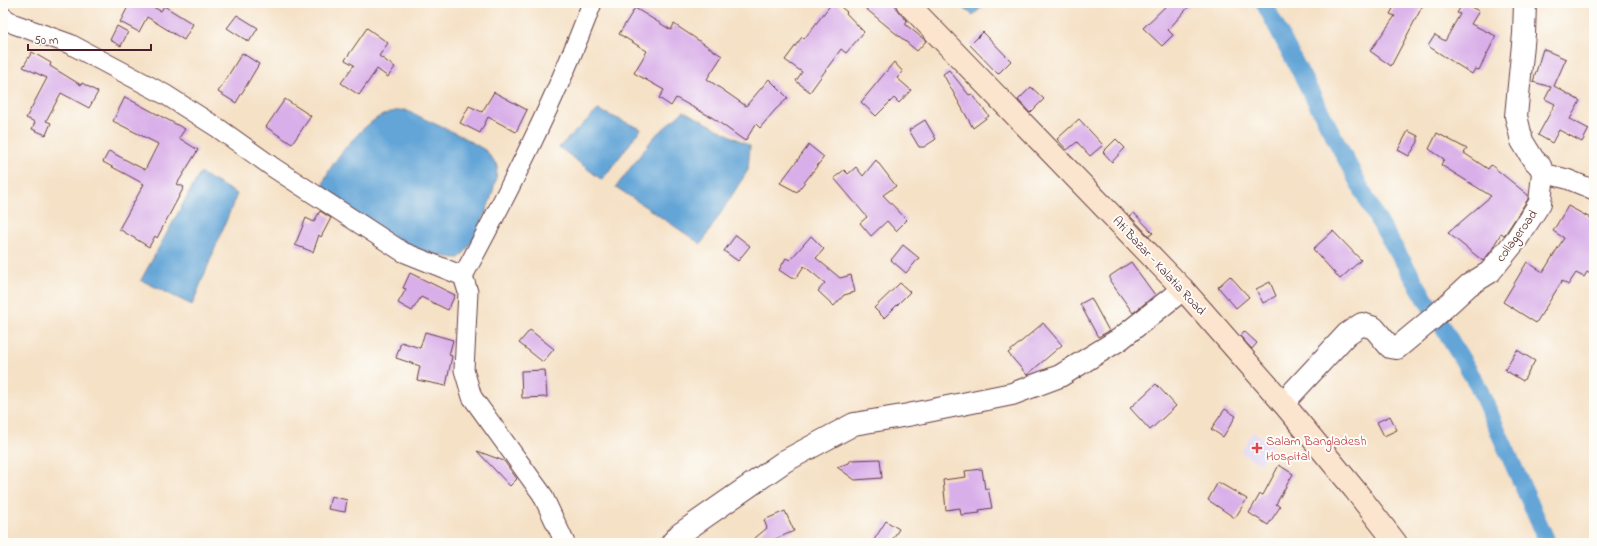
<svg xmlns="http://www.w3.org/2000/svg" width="1597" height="546" viewBox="0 0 1597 546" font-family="'Indie Flower',sans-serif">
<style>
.built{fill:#ded5f5}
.water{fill:#63a5d7;stroke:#566281}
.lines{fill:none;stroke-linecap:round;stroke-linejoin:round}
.canal{stroke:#63a5d7;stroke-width:17}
.building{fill:#d9afe9}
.minor-casing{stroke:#643c42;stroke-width:21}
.tertiary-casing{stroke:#643c42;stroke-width:24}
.secondary-casing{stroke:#643c42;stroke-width:24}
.minor{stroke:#fff;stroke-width:19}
.tertiary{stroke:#fff;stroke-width:22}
.secondary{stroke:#fce5cf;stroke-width:22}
.health-dot{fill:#e0444e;stroke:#fdfcf7;stroke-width:1.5}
.labels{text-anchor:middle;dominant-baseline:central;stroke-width:4;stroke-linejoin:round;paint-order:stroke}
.street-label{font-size:13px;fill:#4a1f2b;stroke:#fdfcf7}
.health-label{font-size:13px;fill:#be3a42;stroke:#fdfcf7;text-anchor:start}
</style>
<rect width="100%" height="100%" fill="#fdfcf7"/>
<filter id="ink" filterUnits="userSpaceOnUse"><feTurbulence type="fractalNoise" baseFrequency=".025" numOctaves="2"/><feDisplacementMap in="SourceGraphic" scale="8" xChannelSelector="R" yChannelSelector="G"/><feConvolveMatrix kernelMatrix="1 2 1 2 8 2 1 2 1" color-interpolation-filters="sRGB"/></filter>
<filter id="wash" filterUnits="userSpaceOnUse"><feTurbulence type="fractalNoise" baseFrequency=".012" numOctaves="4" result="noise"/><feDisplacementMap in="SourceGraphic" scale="16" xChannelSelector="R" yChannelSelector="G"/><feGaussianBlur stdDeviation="0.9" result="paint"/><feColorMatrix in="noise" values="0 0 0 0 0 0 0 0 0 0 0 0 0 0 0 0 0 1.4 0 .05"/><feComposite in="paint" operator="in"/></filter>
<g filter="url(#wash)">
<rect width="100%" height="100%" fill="#f5e1c6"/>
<!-- built -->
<path class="built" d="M1253,432L1273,444L1260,464L1241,452Z"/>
<!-- water -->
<g class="water">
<path d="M956,3H987L973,15Z"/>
<path d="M405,110L459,135L485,150L497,165C498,188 476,244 459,258C414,258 359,215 323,191C319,173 363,125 379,117C387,113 396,110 405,110Z"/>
<path d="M598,110L641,129L602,180L559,147Z"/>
<path d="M684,111L750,146L748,170L701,244L616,187L654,137Z"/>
<path d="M200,173L237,194L192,305L141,280Z"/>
</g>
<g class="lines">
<!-- canal -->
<path class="canal" d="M1264,3L1375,215L1477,384L1548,543"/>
</g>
<g id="blocks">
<!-- building -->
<g class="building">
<path d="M130,3H145L161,11L164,6L193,24L184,40L147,17L139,32L120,22Z"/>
<path d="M832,3H836L847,12L846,13L864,32L846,53L841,49L810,92L796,81L802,72L785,60L802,37L804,39Z"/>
<path d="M859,3H895L898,11L907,21L905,24L926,41L917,51Z"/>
<path d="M1169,3H1192L1168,30L1173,35L1162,46L1143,28Z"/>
<path d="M1396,3H1424L1391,66L1370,51L1395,16L1390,14Z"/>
<path d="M1463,3L1479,11L1471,24L1496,36L1479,70L1475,69L1472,74L1428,46L1435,35L1445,41L1460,14L1457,13Z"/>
<path d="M635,8L671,30L674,24L722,56L707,79L746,106L769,79L788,98L775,110L760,128L756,124L745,141L713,118L676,98L671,106L659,98L664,90L634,73L647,51L619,34Z"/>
<path d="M237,15L258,28L249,42L227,28Z"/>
<path d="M117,26L128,32L121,46L110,40Z"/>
<path d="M367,28L388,43L379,56L395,67L388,77L377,69L359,95L341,83L354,65L345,60Z"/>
<path d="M983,32L1011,61L998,74L970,45Z"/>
<path d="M1543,49L1566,59L1554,86L1580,101L1570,119L1589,129L1582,142L1559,130L1552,143L1538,135L1555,104L1545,99L1551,87L1533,82Z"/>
<path d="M32,52L51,63L50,66L81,85L82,83L98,92L89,108L61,93L46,121L51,123L46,135L32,129L35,122L26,118L47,78L23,67Z"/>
<path d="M242,53L259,64L236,103L218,92Z"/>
<path d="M894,62L903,72L897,78L911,90L899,103L894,98L876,116L861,102Z"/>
<path d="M949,70L969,95L972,94L989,116L973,128L943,74Z"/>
<path d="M1031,87L1044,99L1030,113L1018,100Z"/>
<path d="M494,92L527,110L516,132L488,117L480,133L460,123L469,106L482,112Z"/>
<path d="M125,97L185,129L179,138L198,150L177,184L184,187L157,238L155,236L149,247L119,229L144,184L103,162L109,151L145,170L158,144L113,121Z"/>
<path d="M285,99L311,116L292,144L266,127Z"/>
<path d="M1079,119L1103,145L1090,156L1077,142L1067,150L1057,139Z"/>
<path d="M925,120L936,139L924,147H919L909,130Z"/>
<path d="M1408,131L1418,136V142L1409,156L1398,150Z"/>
<path d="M1437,133L1467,149L1464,153L1488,169L1491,165L1528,195V199L1506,233L1504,235L1501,233L1491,251L1483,261L1448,233L1491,196L1441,165L1444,159L1429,149Z"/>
<path d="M1116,139L1125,148L1112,162L1103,152Z"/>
<path d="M809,145L824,157L797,192L780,183Z"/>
<path d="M876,160L896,186L883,195L907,220L896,231L887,221L871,236L860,223L867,217L834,178L844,170L848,174L856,167L863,176Z"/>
<path d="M1568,206L1594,220V276L1587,272L1584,277L1576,273L1568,285L1562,281L1536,323L1503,302L1527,262L1543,272L1564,238L1553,231Z"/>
<path d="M320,211L331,218L321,237L319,235L313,252L295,245L306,218L314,222Z"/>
<path d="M1134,213L1153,233L1149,236L1130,216Z"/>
<path d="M1333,231L1361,260L1340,279L1313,249Z"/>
<path d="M736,235L750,246L738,261L724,251Z"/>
<path d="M811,236L824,249L816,258L840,278L851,275L855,292L844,295L834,306L818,291L825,283L804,266L796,278H791L779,270L786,258L790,260Z"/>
<path d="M903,245L919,258L906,273L891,260Z"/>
<path d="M1131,262L1155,295L1133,313L1110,281V276Z"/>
<path d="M410,273L455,295L448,310L421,297L412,311L398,303L406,289L403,288Z"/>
<path d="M1230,276L1249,297L1236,308L1218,287Z"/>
<path d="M1270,282L1276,296L1263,303L1256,289Z"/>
<path d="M900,283L910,292L884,318L874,308Z"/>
<path d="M1091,298L1109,331L1098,337L1080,304Z"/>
<path d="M1043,323L1062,345L1027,375L1008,353Z"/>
<path d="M530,330L554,349L543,362L519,343Z"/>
<path d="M1244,331L1257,343L1252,349L1240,336Z"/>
<path d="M425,332L453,340L449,355L452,356L446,386L417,380L420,366L396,358L401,342L420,348Z"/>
<path d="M1517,350L1535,361L1523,381L1505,370Z"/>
<path d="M545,370L547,397L522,398L521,371Z"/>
<path d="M1156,384L1176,406L1150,430L1130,408Z"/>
<path d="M1225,409L1236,416L1223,437L1211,429Z"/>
<path d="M1390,416L1397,430L1384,436L1377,422Z"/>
<path d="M477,451L504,461L517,479L510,486Z"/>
<path d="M880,459L882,478L855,480L837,467L849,463L851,460Z"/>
<path d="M1279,465L1293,474L1276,504L1280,507L1268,525L1249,513L1260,494L1263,495Z"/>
<path d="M982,469L985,489L988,488L992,508L979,510L980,513L961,515L960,508L946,510L943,480L966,477L965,471Z"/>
<path d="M1218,482L1247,499L1235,518L1208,500Z"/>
<path d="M331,496L347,500L345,512L328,509Z"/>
<path d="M785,511L794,531L766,543H749L767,528L764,520Z"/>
<path d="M886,521L899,529L890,543H872Z"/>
</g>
</g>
</g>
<g filter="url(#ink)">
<use href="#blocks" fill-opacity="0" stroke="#643c42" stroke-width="1"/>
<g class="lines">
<!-- minor casing -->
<g class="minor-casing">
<g id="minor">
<path d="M3,17L14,24L70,44L166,95L218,128L274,168L403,252L463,276L468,292L464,370L472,397L542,494L565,543"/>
<path d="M1543,173L1567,179L1594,190"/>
<path d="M463,276C511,187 557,97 592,3"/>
</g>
</g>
<!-- tertiary casing -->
<g class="tertiary-casing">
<g id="tertiary">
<path d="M1283,403L1347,334L1362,324L1374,328L1390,347L1397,348L1432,319L1469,285L1490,272L1516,240L1540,203L1543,173L1540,166L1533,159L1522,141L1516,116L1524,34L1525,3"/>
<path d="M672,543L680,534L785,461L854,424L908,415L1012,394L1060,376L1120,339L1183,289"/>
</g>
</g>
<!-- secondary casing -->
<g class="secondary-casing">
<path id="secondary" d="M907,3L1183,289L1283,403L1355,490L1396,543"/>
</g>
<!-- minor -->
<use href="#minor" class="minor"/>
<!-- tertiary -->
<use href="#tertiary" class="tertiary"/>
<!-- secondary -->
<use href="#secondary" class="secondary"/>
</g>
</g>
<!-- markers -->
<path class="health-dot" d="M1255 442h4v4h4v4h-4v4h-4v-4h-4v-4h4z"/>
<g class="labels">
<!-- street labels -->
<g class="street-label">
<text transform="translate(1517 236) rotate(-54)">collageroad</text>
<text transform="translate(1159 266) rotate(47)">Ati Bazar - Kalatia Road</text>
</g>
<!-- health labels -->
<g class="health-label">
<text x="1266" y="441">Salam Bangladesh<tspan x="1266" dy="15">Hospital</tspan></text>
</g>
</g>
<!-- margin -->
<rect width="1597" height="546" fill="none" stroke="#fdfcf7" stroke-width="16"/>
<!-- scale -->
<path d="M28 44v6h123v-6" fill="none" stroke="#4a1f2b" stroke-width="2"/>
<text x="34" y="44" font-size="12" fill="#4a1f2b" stroke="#fdfcf7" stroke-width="3" paint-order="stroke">50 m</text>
</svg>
